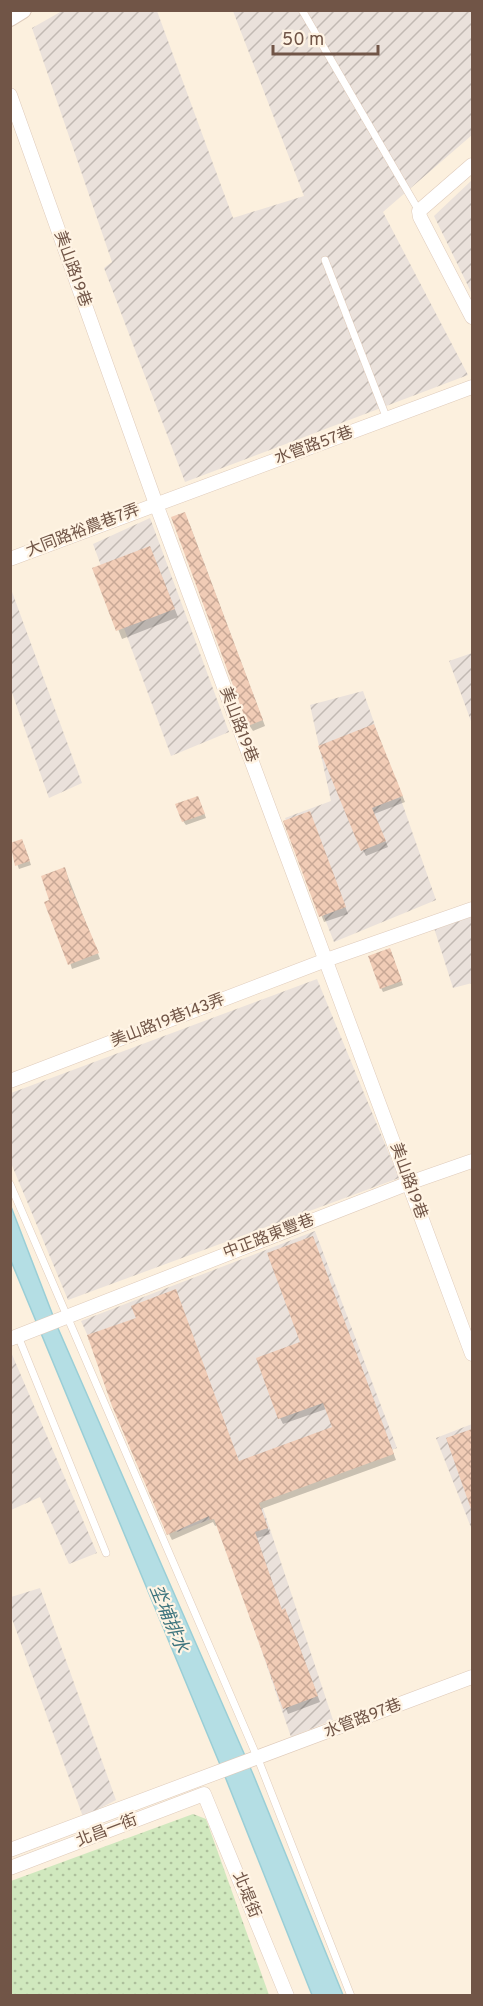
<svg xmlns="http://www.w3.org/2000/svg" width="483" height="2006" viewBox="0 0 483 2006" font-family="Overpass,'Noto Sans TC',sans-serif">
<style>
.industrial{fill:url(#industrial-furrows)}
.grass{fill:url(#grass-dots)}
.water{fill:#b4dee4;stroke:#9aced6;stroke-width:1.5}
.shadow{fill:#0003}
.building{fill:url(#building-cross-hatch)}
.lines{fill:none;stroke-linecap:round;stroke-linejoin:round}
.service-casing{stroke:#dfcbbb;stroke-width:8}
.minor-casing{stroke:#dfcbbb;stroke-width:15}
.tertiary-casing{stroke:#dfcbbb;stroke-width:18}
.service{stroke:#fff;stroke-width:7}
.minor{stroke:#fff;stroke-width:14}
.tertiary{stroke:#fff;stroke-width:16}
.labels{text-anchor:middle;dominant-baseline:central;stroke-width:4.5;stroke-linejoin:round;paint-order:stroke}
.street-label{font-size:16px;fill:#715547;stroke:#fff4e4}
.water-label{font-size:18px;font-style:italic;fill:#3f757e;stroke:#fff4e4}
</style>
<defs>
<pattern id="industrial-furrows" width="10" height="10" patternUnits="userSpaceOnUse" patternTransform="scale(1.5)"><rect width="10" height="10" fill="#eae1db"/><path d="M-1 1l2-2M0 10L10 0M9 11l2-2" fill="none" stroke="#c2b9b3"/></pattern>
<pattern id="grass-dots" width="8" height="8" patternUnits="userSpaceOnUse" patternTransform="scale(1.5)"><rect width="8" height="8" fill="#d0e8be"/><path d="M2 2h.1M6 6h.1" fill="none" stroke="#adbf9c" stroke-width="1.8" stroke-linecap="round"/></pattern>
<pattern id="building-cross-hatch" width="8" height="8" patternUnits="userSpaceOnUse" patternTransform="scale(1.5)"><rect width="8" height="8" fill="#f1ccb6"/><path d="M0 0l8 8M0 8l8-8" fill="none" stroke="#c8a896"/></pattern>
</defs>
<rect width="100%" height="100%" fill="#fcf0de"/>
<!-- industrial -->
<g class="industrial">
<path d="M62,11H157L233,218L304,196L233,11H472V135L383,212L468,375L185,482L104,268L112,262L32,28Z"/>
<path d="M472,180V294L434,216Z"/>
<path d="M150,518L229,732L171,756L93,544Z"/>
<path d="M11,589L82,783L49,798L11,690Z"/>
<path d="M472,653V724L449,661Z"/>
<path d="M363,691L436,900L334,942L285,818L331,801L310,705Z"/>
<path d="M472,914V983L453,988L434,928Z"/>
<path d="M317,979L399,1178L68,1300L11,1163V1093Z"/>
<path d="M315,1231L397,1448L177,1532L81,1321Z"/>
<path d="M11,1352L97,1553L69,1564L40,1497L11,1510Z"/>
<path d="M472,1424V1530L436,1438Z"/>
<path d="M263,1508L333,1720L291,1737L219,1525Z"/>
<path d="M40,1588L116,1800L83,1817L11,1616V1597Z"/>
</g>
<!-- grass -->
<path class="grass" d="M193,1814L206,1819L269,1995H11V1881Z"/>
<!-- water -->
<path class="water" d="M10,1204L57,1326L253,1774L343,1995H312L226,1779L11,1261Z"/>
<!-- shadow -->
<g class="shadow">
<path d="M188,520L265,726L253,731L249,725Z"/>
<path d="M150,547L178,617L122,639L94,569Z"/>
<path d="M376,732L405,802L374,814L388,847L366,856L363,850Z"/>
<path d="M200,802L206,818L186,825L183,821Z"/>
<path d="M312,819L348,914L324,922L285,822Z"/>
<path d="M24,844L31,865L19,869L10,845Z"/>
<path d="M65,869L100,959L72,969L51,901Z"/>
<path d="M390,949L403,985L383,992L381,988Z"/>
<path d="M313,1238L396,1460L261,1509L270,1534L257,1538L282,1611L288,1616L320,1702L288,1714L218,1525L215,1526L213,1522L172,1540L169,1534L239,1462L333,1428L326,1409L283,1424L280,1418L302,1343Z"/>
<path d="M472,1431V1509L448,1439Z"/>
</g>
<!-- building -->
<g class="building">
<path d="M185,512L263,720L248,726L171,517Z"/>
<path d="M150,546L175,609L116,631L92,568Z"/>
<path d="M374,724L403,796L372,808L386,841L361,851L318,746Z"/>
<path d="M198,796L205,814L182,822L175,804Z"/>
<path d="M310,811L346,907L319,917L283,821Z"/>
<path d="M22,839L30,861L15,866L10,843Z"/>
<path d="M65,867L70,885L99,953L68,965L44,902L49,900L41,876Z"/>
<path d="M390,948L402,981L380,989L368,956Z"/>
<path d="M313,1236L394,1454L259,1503L268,1528L255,1532L282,1610L285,1608L318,1696L283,1709L214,1519L210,1520L209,1516L167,1535L112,1406L87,1335L136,1318L131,1306L176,1289L239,1461L332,1427L323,1403L278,1419L256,1358L300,1342L267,1253Z"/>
<path d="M472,1429V1508L471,1509L446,1438Z"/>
</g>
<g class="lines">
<!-- service casing -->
<g class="service-casing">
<g id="service">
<path d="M302,10L419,211"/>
<path d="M325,260L387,419"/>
<path d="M10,1184L258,1759L351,1996"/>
<path d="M18,1336L106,1553"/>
</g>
</g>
<!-- minor casing -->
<g class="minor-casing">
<g id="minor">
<path d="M10,95L156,504L472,1354"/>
<path d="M472,165L419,211L420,217L472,317"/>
<path d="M10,559L472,387"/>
<path d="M10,1081L326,960L472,909"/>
<path d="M10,1339L409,1183L472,1161"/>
<path d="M10,1850L472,1677"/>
<path d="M10,1868L204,1794L287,1996"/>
</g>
</g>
<!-- tertiary casing -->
<g class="tertiary-casing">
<path id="tertiary" d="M10,18L23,10"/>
</g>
<!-- service -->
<use href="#service" class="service"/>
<!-- minor -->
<use href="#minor" class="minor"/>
<!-- tertiary -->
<use href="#tertiary" class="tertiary"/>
</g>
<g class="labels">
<!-- street labels -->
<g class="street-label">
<text transform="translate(72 269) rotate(70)">美山路19巷</text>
<text transform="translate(314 446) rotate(-20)">水管路57巷</text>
<text transform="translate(83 531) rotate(-21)">大同路裕農巷7弄</text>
<text transform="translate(238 725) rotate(69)">美山路19巷</text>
<text transform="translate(168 1021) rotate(-21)">美山路19巷143弄</text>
<text transform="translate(408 1181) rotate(70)">美山路19巷</text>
<text transform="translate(269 1237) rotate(-21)">中正路東豐巷</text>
<text transform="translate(363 1719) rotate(-21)">水管路97巷</text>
<text transform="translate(107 1831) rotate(-21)">北昌一街</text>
<text transform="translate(246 1895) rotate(68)">北堤街</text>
</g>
<!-- water labels -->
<g class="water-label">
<text transform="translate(168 1619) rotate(67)">坔埔排水</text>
</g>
</g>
<!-- border -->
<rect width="483" height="2006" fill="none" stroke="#715547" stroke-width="24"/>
<!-- scale -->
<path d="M273 45v9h105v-9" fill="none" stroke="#715547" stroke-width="3"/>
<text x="282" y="45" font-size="18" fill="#715547" stroke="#fff4e4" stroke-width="4.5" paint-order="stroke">50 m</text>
</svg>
